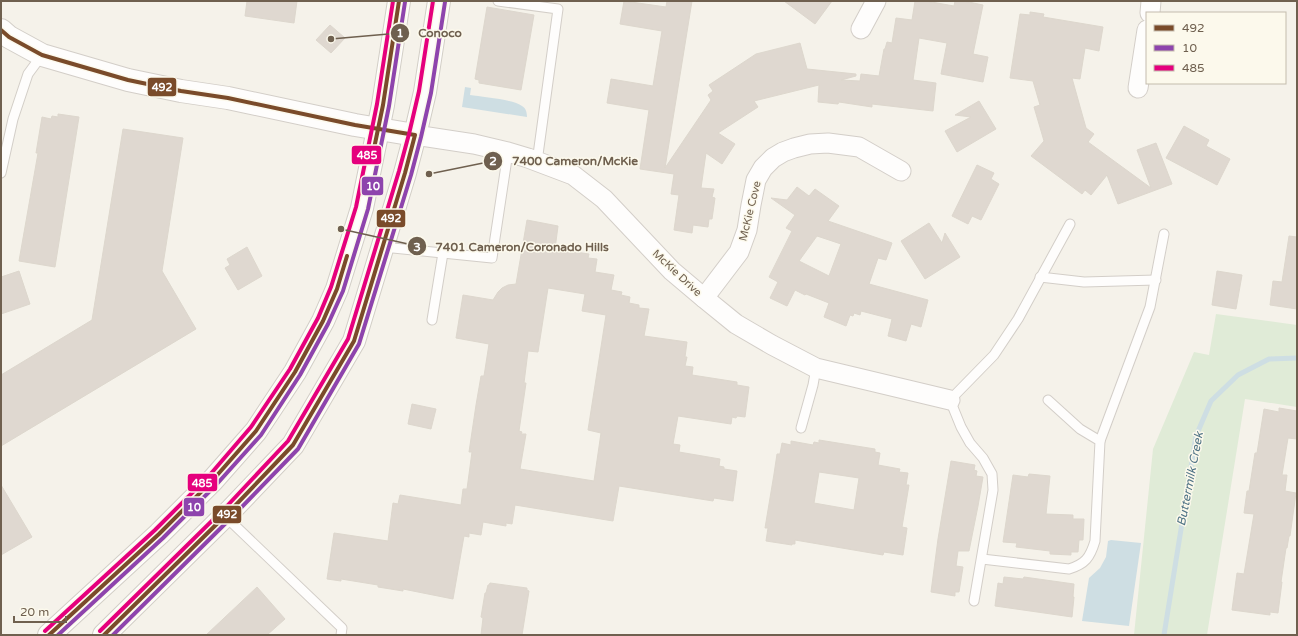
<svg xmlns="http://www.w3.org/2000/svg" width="1298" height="636" viewBox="0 0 1298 636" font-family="'Varela Round',sans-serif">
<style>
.green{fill:#e0ebd7}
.water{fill:#cedee3}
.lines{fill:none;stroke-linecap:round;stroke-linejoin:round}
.stream{stroke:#cedee3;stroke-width:5}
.building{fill:#dfd8d0;stroke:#ddd7cd;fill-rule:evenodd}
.service-casing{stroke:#d3cec8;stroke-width:11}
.minor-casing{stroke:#d3cec8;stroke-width:21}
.tertiary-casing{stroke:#d3cec8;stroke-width:24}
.secondary-casing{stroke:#d2cec6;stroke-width:24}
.service{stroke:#fefdfc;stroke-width:9}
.minor{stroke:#fefdfc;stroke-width:19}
.tertiary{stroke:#fefdfc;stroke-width:22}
.secondary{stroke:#fefdfc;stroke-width:22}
.bus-1-casing{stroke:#fcf9ec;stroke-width:7}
.bus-2-casing{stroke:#fcf9ec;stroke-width:7}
.bus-3-casing{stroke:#fcf9ec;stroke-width:7}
.bus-1{stroke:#7a4b2a;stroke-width:4}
.bus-2{stroke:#8e44ad;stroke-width:4}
.bus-3{stroke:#e5007d;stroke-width:4}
.labels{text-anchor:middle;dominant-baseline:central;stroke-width:3;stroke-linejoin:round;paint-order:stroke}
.street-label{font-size:11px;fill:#6f604f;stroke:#fcf9ec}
.water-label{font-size:12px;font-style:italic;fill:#4f7386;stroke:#fcf9ec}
.leader{fill:none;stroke:#6f604f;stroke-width:1.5}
.callout-dot{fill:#6f604f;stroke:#fcf9ec;stroke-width:1.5}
.mark-label{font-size:12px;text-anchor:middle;font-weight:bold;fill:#fff}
.callout-label{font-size:12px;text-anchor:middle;font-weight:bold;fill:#6f604f;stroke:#fcf9ec;stroke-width:3;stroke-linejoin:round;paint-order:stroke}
.line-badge{stroke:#fcf9ec;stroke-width:1.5}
.badge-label{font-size:11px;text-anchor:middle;font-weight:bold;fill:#fff}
</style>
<rect width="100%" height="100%" fill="#f5f2ea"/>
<!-- green -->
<path class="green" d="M1216,314L1297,325V407L1245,399L1207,635H1134L1153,449L1194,352L1209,355Z"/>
<!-- water -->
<g class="water">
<path d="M465,87L471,88L470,95C482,97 513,99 522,106C526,108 527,113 527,117L462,107Z"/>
<path d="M1111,540L1141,543L1129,626L1082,621L1089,578L1100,568L1106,557L1108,541Z"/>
</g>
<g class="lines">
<!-- stream -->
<path class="stream" d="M1164,635L1196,436L1211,401L1238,375L1269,359L1297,358"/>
</g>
<!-- building -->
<g class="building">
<path d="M247,1H297L294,23L245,16Z"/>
<path d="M624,1L666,7L667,1H692L665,168L711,100L708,95L713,91L709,85L756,54L800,43L807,69L856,74V76L841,80L860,81L861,74L879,76L884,49H885L887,42L892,43L896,18L912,20L915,1H926L954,6L955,1H964L983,5L973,54L988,57L983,82L941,74L947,43L919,38L913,80L936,83L933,111L872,104V107L839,102L838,104L818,102L819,85L754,101L758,107L718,133L735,144L722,164L706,153L701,188L714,189L712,197L715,198L712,219H709L708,227L693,225L692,233L674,230L679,195L671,194L674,174L640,169L649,110L607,103L611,79L653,86L662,31L620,24Z"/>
<path d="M784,1H832L815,24Z"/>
<path d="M487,7L534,15L521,90L479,83V80L475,79Z"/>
<path d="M1030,12L1044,14L1043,17L1103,27L1099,51L1085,48L1080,79L1072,78L1086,128L1094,134L1088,142L1151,188L1137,150L1156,143L1172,184L1118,204L1107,175L1091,195L1085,190L1082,194L1031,156L1044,141L1034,107L1040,105L1033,81L1010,78L1020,14L1030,15Z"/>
<path d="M330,25L345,38L331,53L316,40Z"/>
<path d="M979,101L996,129L957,152L945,131L971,117L955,115Z"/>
<path d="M58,114L79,117L55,267L19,261L38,153H36L42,117L51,119L52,116L58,117Z"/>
<path d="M1184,126L1209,140L1206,146L1230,159L1217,185L1166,158Z"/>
<path d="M123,129L183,138L162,271L196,329L1,446V375L92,320Z"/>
<path d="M977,165L994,173L991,179L999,184L981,220L972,216L968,224L952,216Z"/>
<path d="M797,187L809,196L815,189L839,206L828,221L892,243L886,260L878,258L869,284L928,300L921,327L911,324L906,341L888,336L892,319L861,311L860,315L854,313L853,316L850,315L846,326L824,317L829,303L806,294L805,295L795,290L787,306L770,298L778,282L769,277L792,231L786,228L795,215L771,198L787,200ZM817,236L841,244L829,276L799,261Z"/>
<path d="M527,220L558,226L555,249L589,254L588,258L597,259L595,272L614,275L611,290L622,292L621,295L630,297L629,303L639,305V308L649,309L644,336L687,342L685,357H687L685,366L693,367L692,375L737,382V385L749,387L745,417L737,416L736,418L732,417L731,424L678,416L673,444L680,445L679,452L720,459L719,466L724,467V469L737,471L733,501L714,498L713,501L619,486L613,521L515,505L512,524L506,523V526L483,522L481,535L469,533V537L464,536L453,599L403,589V591L378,587V585L341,579V581L327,579L334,533L388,541L393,503L398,504L400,495L461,505L463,489H467L472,452H469L476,405L481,376H484L489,344L456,338L463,295L493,300L498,292L502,288L508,285L516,284ZM548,288L585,294L582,311L606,315L588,430L601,433L594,481L520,469L526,434H521L522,432L519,431L526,383H524L528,351L538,352Z"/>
<path d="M929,223L942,243L945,233L960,257L925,279L901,241Z"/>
<path d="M1289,236L1297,237V309L1270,305L1273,281L1282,282Z"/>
<path d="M247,247L262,276L238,290L225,268L230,265L227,259Z"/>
<path d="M19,271L30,304L1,314V277Z"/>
<path d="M1217,271L1242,275L1236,309L1212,305Z"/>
<path d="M412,404L436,409L431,429L408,424Z"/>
<path d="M1279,408L1297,411V439L1288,438L1282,475H1287L1285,491L1296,493L1290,536H1289L1287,548H1286L1281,582H1282L1278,613L1270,612V615L1232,610L1237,573L1244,574L1254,514L1244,513L1247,491H1249L1255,453H1257L1264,409L1279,412Z"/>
<path d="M819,440L875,449V452L880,453L878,465L900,469L899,472L908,473L906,485H909L902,527L907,528L903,555L884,552L883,555L795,540V544H792V545L766,541L768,528H765L774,474L777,454H780L782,443L791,445V441L813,445L814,442L819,443ZM819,472L859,478L854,510L814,503Z"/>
<path d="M951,461L975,465L974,470L977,471L976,476L983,477L978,506L969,551H958L956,566L963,567L959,592H955V596L931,592L938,539Z"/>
<path d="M1029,474L1050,476L1046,514L1073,515V519H1084L1083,540H1079L1078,552H1071V555L1050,554V551L1016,547L1017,543L1003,542L1013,475L1028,477Z"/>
<path d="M1,485L32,537L1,555Z"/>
<path d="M1004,577L1023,579L1024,577L1074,584L1073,597H1074L1072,617L995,606L998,583L1003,584Z"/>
<path d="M490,583L527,588V590L529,591L522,635H481L483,618L481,617L485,593H486L488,585H489Z"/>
<path d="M257,587L285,619L267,635H206Z"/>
</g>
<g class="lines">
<!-- service casing -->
<g class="service-casing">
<g id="service">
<path d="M498,1L558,9L537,162"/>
<path d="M1,173L13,119L28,74L42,55"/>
<path d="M383,247L492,258L508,152"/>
<path d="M1040,277L1084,282L1156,280"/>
<path d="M432,320L443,253"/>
<path d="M801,428L813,385L816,368"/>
<path d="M1100,441L1150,307L1164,234"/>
<path d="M225,516L342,628L341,635"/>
<path d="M982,559L1069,569C1085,564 1090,558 1095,541L1100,441L1080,429L1048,400"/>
<path d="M974,601L993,490L992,474L983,458L970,443L961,427L950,400L994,355L1018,319L1070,224"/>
</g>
</g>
<!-- minor casing -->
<g class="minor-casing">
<g id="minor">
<path d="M1150,13L1151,1"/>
<path d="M861,29L876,1"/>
<path d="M1138,88L1147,30"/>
<path d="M415,135L474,144L508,152L528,158L573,175L604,199L672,271L704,298L736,324L772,345L816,368L950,400"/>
<path d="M704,298L739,252L747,230L751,205L756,180L763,168L773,158L783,152L794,148L810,144L828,143L859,147L901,171"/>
</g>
</g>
<!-- tertiary casing -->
<g class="tertiary-casing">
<path id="tertiary" d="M1,30L9,37L42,55L128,80L181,91L228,98L355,125L415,135"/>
</g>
<!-- secondary casing -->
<g class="secondary-casing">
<g id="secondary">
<path d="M49,635L159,534L212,481L256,431L295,372L323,321L337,289L362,208L383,105L399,1"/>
<path d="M104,635L231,510L293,445L354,341L405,173L415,135L425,92L439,1"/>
</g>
</g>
<!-- service -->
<use href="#service" class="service"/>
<!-- minor -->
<use href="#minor" class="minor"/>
<!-- tertiary -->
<use href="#tertiary" class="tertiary"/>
<!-- secondary -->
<use href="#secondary" class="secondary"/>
<!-- bus-1 casing -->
<g class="bus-1-casing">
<g id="bus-1">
<path d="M1,30L9,37L42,55L128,80L181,91L228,98L355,125L415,135L405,173L354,341L293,445L231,510L104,635"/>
<path d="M371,163L383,105L399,1"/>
<path d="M49,635L159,534L212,481L256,431L295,372L323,321L337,289L347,256"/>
</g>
</g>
<!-- bus-2 casing -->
<g class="bus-2-casing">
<g id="bus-2">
<path d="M58,635L163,538L216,485L261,435L300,375L328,324L343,291L368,209L389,106L405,2"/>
<path d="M113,635L235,514L298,449L359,344L411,175L421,137L431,93L445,2"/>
</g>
</g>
<!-- bus-3 casing -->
<g class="bus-3-casing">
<g id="bus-3">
<path d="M45,631L155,530L208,477L251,427L290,369L318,318L331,287L356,207L377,104L393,1"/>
<path d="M100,631L227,506L288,441L348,339L399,171L409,134L419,91L433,1"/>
</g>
</g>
<!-- bus-1 -->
<use href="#bus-1" class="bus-1"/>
<!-- bus-2 -->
<use href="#bus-2" class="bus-2"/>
<!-- bus-3 -->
<use href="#bus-3" class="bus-3"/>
</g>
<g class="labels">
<!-- street labels -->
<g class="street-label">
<text transform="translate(750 211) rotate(-76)">McKie Cove</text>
<text transform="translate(677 273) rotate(43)">McKie Drive</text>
</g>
<!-- water labels -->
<g class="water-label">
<text transform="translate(1190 479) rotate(-79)">Buttermilk Creek</text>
</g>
</g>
<!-- callouts -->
<path class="leader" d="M331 39L400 33M429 174L493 161M341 229L417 246"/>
<g class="callout-dot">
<circle cx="331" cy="39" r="4"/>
<circle cx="429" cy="174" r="4"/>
<circle cx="341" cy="229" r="4"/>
<circle cx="400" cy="33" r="10"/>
<circle cx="493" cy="161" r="10"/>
<circle cx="417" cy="246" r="10"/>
</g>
<g class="mark-label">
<text x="400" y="37">1</text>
<text x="493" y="165">2</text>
<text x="417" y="251">3</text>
</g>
<g class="callout-label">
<text x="440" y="37">Conoco</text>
<text x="575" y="165">7400 Cameron/McKie</text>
<text x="522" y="251">7401 Cameron/Coronado Hills</text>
</g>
<g class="line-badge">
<rect x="147" y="77" width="30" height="20" rx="4" fill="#7a4b2a"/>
<rect x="351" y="145" width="31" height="20" rx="4" fill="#e5007d"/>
<rect x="361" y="176" width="23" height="20" rx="4" fill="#8e44ad"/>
<rect x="376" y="209" width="30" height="19" rx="4" fill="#7a4b2a"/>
<rect x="187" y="473" width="31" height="19" rx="4" fill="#e5007d"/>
<rect x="183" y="497" width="22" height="20" rx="4" fill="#8e44ad"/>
<rect x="212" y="505" width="30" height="19" rx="4" fill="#7a4b2a"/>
</g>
<g class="badge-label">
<text x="162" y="91">492</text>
<text x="367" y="159">485</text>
<text x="373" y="190">10</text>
<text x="391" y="222">492</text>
<text x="202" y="487">485</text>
<text x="194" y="511">10</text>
<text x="227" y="518">492</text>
</g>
<!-- border -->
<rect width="1298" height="636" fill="none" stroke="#6f604f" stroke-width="4"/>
<!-- legend -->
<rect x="1146" y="12" width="140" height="72" fill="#fcf9ec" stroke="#c4bcad"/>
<rect x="1154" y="25" width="20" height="6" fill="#7a4b2a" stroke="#c4bcad"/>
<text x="1182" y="32" font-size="12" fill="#6f604f">492</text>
<rect x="1154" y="45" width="20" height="6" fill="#8e44ad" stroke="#c4bcad"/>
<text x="1182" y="52" font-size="12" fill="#6f604f">10</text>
<rect x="1154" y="65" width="20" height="6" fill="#e5007d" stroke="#c4bcad"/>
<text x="1182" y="72" font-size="12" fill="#6f604f">485</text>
<!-- scale -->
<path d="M14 616v6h52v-6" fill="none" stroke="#6f604f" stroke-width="2"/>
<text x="20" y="616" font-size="12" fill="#6f604f" stroke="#fcf9ec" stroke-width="3" paint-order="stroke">20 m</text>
</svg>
